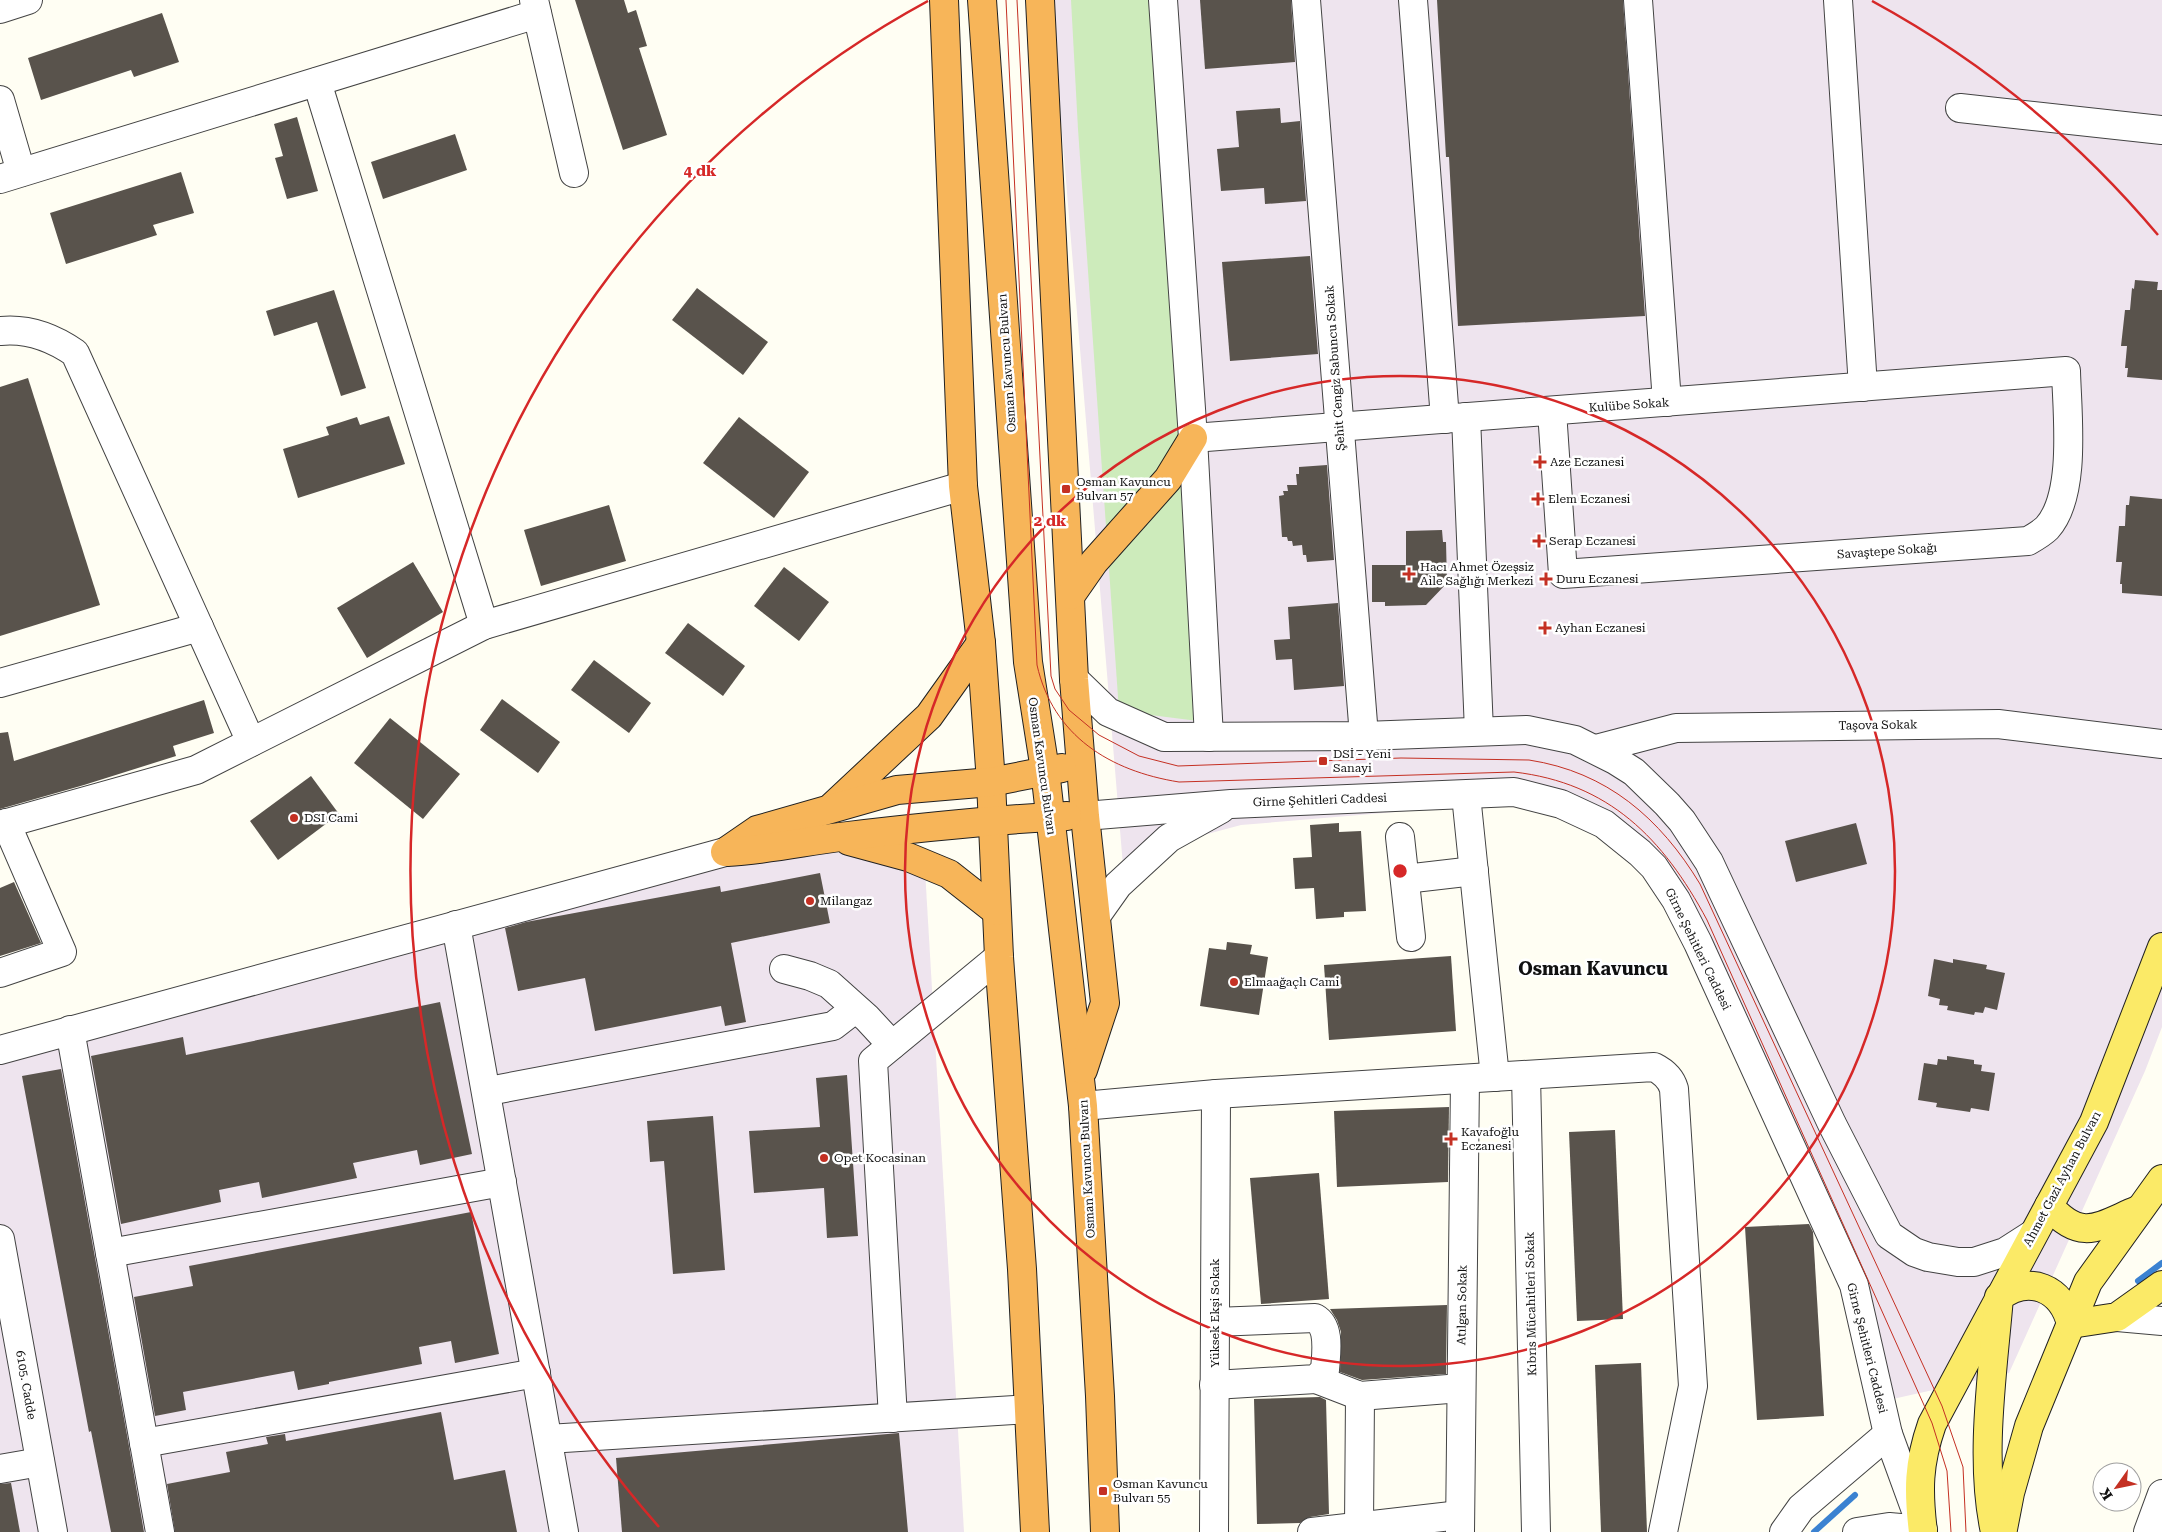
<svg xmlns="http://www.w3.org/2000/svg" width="2162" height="1532" viewBox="0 0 2162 1532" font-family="'Roboto Serif',serif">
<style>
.industrial{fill:#eee4ee}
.green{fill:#cdebbb}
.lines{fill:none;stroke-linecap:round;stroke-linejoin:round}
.stream{stroke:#3b82d1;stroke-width:6}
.building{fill:#59534c}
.minor-casing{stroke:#434343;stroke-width:30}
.major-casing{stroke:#212121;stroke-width:30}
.highway-casing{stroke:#212121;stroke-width:30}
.minor{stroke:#fff;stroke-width:28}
.major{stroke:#fbea67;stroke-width:28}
.highway{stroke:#f7b559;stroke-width:28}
.tram{stroke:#c43023;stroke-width:1}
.ring{fill:none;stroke:#d62828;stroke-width:2.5}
.poi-dot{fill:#c43023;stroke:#fff;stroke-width:2}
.labels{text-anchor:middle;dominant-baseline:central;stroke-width:5;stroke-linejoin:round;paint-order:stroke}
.street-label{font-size:12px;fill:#101010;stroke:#fff}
.poi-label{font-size:12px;fill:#101010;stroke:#fff;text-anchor:start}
.district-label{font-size:18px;font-weight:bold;fill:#101010;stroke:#fff}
.centre{fill:#d62828;stroke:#fff;stroke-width:2.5}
.ring-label{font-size:15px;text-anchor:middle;font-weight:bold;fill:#d62828;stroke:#fff;stroke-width:5;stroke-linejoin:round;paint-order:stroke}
</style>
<rect width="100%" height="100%" fill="#fffef3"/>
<!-- industrial -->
<g class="industrial">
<path d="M1051,0H2162V1027L2145,1071L2009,1373L1866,1405L1861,1375L1844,1297L1830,1259L1669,903L1622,852L1582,826L1515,802L1241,825L1200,836L1179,846L1125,890Z"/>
<path d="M725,852L924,853L964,1532H0V1043Z"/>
</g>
<!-- green -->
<path class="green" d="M1071,0H1155L1198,721L1119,711L1078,129Z"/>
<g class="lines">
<!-- stream -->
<g class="stream">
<path d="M2138,1281L2162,1263"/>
<path d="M1814,1532L1855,1495"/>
</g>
</g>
<!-- building -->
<g class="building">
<path d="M575,0H624L628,13L636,10L647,46L639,48L667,135L623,150Z"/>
<path d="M1200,0H1291L1295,62L1205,69Z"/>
<path d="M1437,0H1623L1645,316L1458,326L1449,157H1446Z"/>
<path d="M162,13L179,62L134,77L131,70L41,100L28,58Z"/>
<path d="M1280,108L1281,123L1300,121L1306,201L1265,204L1264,188L1221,191L1217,149L1239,147L1236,111Z"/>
<path d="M297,117L318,191L287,199L275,158L283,156L274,124Z"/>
<path d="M455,134L467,170L383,199L371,162Z"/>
<path d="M181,172L194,213L153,225L157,235L66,264L50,213Z"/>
<path d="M1310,256L1318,354L1230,361L1222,262Z"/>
<path d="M2135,280L2158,282L2157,290H2162V380L2127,377L2128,368H2125L2127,346H2121L2125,310H2130L2132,288L2134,289Z"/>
<path d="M697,288L768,342L743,375L672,320Z"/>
<path d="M334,290L366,388L341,396L317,322L274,336L266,311Z"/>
<path d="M28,378L100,605L0,636V387Z"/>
<path d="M389,416L405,464L298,498L283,449L329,435L326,427L357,417L360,425Z"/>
<path d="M739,417L809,472L774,518L703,463Z"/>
<path d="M1327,465L1334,560L1307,562L1306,555H1303L1302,545L1293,546L1292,541H1288L1287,537H1282L1279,496L1284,495L1283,491H1288L1287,485H1297L1296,474H1299V467Z"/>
<path d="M2130,496L2162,499V596L2122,593V584H2120L2122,562H2116L2119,526H2125L2126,505H2129Z"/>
<path d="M609,505L626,561L541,586L524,530Z"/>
<path d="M1442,530L1443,542H1446L1447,583L1426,605L1385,606V602H1372V565H1406V531Z"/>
<path d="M413,562L443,612L367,658L337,608Z"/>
<path d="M784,567L829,602L799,641L754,606Z"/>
<path d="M1338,603L1344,686L1294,690L1292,659L1276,660L1274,640L1290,639L1288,607Z"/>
<path d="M688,623L745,666L723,696L665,653Z"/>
<path d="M594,660L651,703L629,733L571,690Z"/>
<path d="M502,699L560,742L538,773L480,730Z"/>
<path d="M204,700L214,733L173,746L176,756L84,785L0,809V733L8,732L14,761Z"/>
<path d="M390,718L460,774L423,819L354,763Z"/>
<path d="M311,776L339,814L278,860L250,821Z"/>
<path d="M1339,823V832L1361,831L1366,911L1344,912V917L1316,919L1314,888L1295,889L1293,858L1312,857L1310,825Z"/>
<path d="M1856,823L1867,864L1796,882L1785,841Z"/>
<path d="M820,873L830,923L731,943L746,1022L725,1026L721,1006L595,1031L585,978L518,991L505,928L526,922L720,886L721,892Z"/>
<path d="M14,882L41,943L0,956V888Z"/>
<path d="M1227,942L1252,945L1250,954L1268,957L1259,1015L1200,1006L1209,948L1226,950Z"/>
<path d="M1451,956L1456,1031L1329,1040L1324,965Z"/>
<path d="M1934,959L1953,963V959L1987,965L1986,969L2005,973L1997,1010L1985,1007L1983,1013L1975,1012L1974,1015L1947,1010L1948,1006L1939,1005L1940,999L1928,996Z"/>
<path d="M440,1002L472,1154L420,1165L417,1150L353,1163L357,1178L262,1198L259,1182L219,1190L221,1202L121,1224L91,1056L183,1037L186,1055Z"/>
<path d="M1947,1056L1974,1060V1064L1982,1065L1981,1071L1995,1073L1989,1111L1971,1108L1970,1112L1936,1107L1937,1103L1918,1100L1924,1063L1937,1065L1938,1059L1947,1060Z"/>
<path d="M61,1069L129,1446L144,1532H111L91,1431L89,1432L22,1076Z"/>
<path d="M847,1075L858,1236L827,1238L824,1188L754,1193L749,1131L820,1127L816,1078Z"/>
<path d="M1449,1107L1448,1182L1337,1187L1334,1111Z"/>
<path d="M713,1116L725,1270L673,1274L664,1161L650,1162L647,1121Z"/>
<path d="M1615,1130L1623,1319L1577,1321L1569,1132Z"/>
<path d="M1319,1173L1329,1299L1261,1304L1250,1178Z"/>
<path d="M471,1212L499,1354L455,1363L451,1341L419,1347L422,1364L329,1382V1384L298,1390L294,1371L183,1392L186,1410L155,1416L134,1297L193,1286L189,1266Z"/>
<path d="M1809,1224L1813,1232L1824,1416L1757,1420L1745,1227Z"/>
<path d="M1447,1305L1446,1374L1362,1380L1340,1372L1341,1332L1337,1320L1330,1309Z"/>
<path d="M1641,1363L1647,1532H1601L1595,1365Z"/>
<path d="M1320,1397L1326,1400L1329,1514L1310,1517L1300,1523L1257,1524L1254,1399Z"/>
<path d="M441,1412L454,1480L505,1470L517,1532H175L167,1484L230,1472L226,1452L268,1444L266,1437L285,1434L286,1441Z"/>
<path d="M899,1433L908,1532H622L616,1458Z"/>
<path d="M11,1483L20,1532H0V1484Z"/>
</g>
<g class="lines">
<!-- minor casing -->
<g class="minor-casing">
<g id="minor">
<path d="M534,0L574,173"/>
<path d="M1163,0L1193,438L1209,737"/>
<path d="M1306,0L1364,736"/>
<path d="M1413,0L1445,419"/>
<path d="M1638,0L1667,402"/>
<path d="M1838,0L1863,387"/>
<path d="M0,9L28,0"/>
<path d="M317,82L484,625"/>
<path d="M0,100L21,172"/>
<path d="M1960,108L2162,130"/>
<path d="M0,179L537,14"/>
<path d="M0,331C28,328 52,337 75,353L251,742"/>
<path d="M1466,417L1479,731"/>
<path d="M1193,438L2066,371C2067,413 2077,495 2047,528C2042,533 2035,537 2028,541L1563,574L1552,411"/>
<path d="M1074,679L1108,712L1164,737L1364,736L1527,730L1575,740L1615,760L1634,772L1667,804L1682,821L1709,862L1832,1124L1889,1235L1914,1252L1928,1257L1958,1262H1974L2005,1252L2033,1234"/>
<path d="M0,683L199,627"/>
<path d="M1596,749L1676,728L1998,724L2162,744"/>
<path d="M1466,795L1495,1077"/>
<path d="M1085,816L1231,804L1514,792L1561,804L1604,824L1640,853L1654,867L1676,900L1698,943L1854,1285L1888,1434L1923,1530L1889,1527L1857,1532"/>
<path d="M0,825L196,770L484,625L963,486"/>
<path d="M1400,837L1411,937"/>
<path d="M1405,879L1474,871"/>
<path d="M1096,916L1118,885L1169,838L1221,809"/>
<path d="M456,925L564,1532"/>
<path d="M784,969L810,976L829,984L867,1018L892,1045"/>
<path d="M0,973L62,952L6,823"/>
<path d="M70,1030L160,1532"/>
<path d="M0,1050L725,852"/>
<path d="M1526,1075L1536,1532"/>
<path d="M494,1090L833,1026L855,1009"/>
<path d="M1083,1106L1216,1094L1654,1067C1664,1072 1671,1078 1674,1089L1693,1386L1663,1532"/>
<path d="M0,1239L53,1532"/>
<path d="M110,1253L502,1182"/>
<path d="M2117,1317L2162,1321"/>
<path d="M1316,1379L1360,1396L1461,1388"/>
<path d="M1214,1385L1316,1379L1325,1370C1326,1354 1331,1327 1315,1318L1215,1322"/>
<path d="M893,1418L873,1061L999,957"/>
<path d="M548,1439L1029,1409"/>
<path d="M144,1443L536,1373"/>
<path d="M0,1469L40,1462"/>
<path d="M1359,1527L1360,1396"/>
<path d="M1214,1532L1216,1094"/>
<path d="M1312,1532L1460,1515"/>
<path d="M1460,1532L1465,1079"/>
<path d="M1784,1532L1801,1508L1888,1434"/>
<path d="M2148,1532L2162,1494"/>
</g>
</g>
<!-- major casing -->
<g class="major-casing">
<g id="major">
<path d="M2049,1206C2082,1243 2099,1226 2138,1210"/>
<path d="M2003,1529L2010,1493L2029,1426L2088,1282L2162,1179"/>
<path d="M1923,1532C1918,1491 1918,1464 1932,1424L2094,1122L2162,947"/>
<path d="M1995,1532C1979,1459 1993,1371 1999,1297C2029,1274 2062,1288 2071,1324L2117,1317L2162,1285"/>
</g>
</g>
<!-- highway casing -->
<g class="highway-casing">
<g id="highway">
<path d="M944,0L963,486L981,643L991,782L999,957L1022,1269L1035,1532"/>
<path d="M982,0L1028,662L1045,770L1083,1106L1100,1396L1105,1532"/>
<path d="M1040,0L1074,679L1085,816L1105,1003L1083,1070"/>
<path d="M1071,595L1094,562L1168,479L1193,438"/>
<path d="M833,806L929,716L981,643"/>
<path d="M849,841L908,857L949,874L996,911"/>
<path d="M725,852L757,830L897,790L991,782L1062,768"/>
<path d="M727,852C765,850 802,842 840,837C915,828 991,820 1067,816"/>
</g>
</g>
<!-- minor -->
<use href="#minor" class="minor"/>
<!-- major -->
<use href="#major" class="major"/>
<!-- highway -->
<use href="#highway" class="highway"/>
<!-- tram -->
<g class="tram">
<path d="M1006,0L1037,665C1053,736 1110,771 1179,782L1514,772C1609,783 1663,838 1707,920L1932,1423L1947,1471L1951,1532"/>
<path d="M1017,0L1051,676L1055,689L1069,710L1099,735L1139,756L1178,766L1401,758L1529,760C1607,772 1660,818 1700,884L1942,1406L1963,1467L1966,1532"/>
</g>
</g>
<!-- distance rings -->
<g class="ring">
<circle cx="1400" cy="871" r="495"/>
<path d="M659 1527A990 990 0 0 1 928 1M1872 1A990 990 0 0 1 2158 235"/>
</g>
<!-- markers -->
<g class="poi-dot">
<path d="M1537.5 454.5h5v5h5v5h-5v5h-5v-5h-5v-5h5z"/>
<rect x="1061" y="484" width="10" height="10" rx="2.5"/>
<path d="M1535.5 491.5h5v5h5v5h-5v5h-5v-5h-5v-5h5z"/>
<path d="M1536.5 533.5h5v5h5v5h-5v5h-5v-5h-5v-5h5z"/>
<path d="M1406.5 566.5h5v5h5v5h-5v5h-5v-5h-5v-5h5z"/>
<path d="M1543.5 571.5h5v5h5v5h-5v5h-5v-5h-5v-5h5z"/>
<path d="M1542.5 620.5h5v5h5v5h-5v5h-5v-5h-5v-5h5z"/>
<rect x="1318" y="756" width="10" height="10" rx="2.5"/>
<circle cx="294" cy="818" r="5"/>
<circle cx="810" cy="901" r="5"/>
<circle cx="1234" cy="982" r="5"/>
<path d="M1448.5 1131.5h5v5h5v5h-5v5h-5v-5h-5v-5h5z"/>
<circle cx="824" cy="1158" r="5"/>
<rect x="1098" y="1486" width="10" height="10" rx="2.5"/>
</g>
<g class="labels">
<!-- street labels -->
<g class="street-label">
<text transform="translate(1007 363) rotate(-94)">Osman Kavuncu Bulvarı</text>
<text transform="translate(1335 368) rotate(-94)">Şehit Cengiz Sabuncu Sokak</text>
<text transform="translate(1629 405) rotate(-4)">Kulübe Sokak</text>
<text transform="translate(1887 551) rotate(-4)">Savaştepe Sokağı</text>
<text transform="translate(1878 725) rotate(-1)">Taşova Sokak</text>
<text transform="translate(1042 766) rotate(82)">Osman Kavuncu Bulvarı</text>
<text transform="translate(1320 800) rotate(-2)">Girne Şehitleri Caddesi</text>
<text transform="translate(1698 949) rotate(64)">Girne Şehitleri Caddesi</text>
<text transform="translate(1087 1169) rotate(-93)">Osman Kavuncu Bulvarı</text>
<text transform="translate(2062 1179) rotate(-62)">Ahmet Gazi Ayhan Bulvarı</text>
<text transform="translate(1531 1304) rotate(-91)">Kıbrıs Mücahitleri Sokak</text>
<text transform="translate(1462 1305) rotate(-89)">Atılgan Sokak</text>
<text transform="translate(1215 1313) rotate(-90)">Yüksek Ekşi Sokak</text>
<text transform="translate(1867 1348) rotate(76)">Girne Şehitleri Caddesi</text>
<text transform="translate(26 1385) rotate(80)">6105. Cadde</text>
</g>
<!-- poi labels -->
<g class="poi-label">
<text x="1550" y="462">Aze Eczanesi</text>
<text x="1076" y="482">Osman Kavuncu<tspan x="1076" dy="14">Bulvarı 57</tspan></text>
<text x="1548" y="499">Elem Eczanesi</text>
<text x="1549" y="541">Serap Eczanesi</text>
<text x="1420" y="567">Hacı Ahmet Özeşsiz<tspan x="1420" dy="14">Aile Sağlığı Merkezi</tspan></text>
<text x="1556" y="579">Duru Eczanesi</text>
<text x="1555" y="628">Ayhan Eczanesi</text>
<text x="1333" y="754">DSİ - Yeni<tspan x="1333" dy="14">Sanayi</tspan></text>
<text x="304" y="818">DSI Cami</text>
<text x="820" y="901">Milangaz</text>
<text x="1244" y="982">Elmaağaçlı Cami</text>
<text x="1461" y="1132">Kavafoğlu<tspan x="1461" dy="14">Eczanesi</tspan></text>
<text x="834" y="1158">Opet Kocasinan</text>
<text x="1113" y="1484">Osman Kavuncu<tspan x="1113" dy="14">Bulvarı 55</tspan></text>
</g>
<!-- district labels -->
<g class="district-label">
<text x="1593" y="968">Osman Kavuncu</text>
</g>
</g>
<circle cx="1400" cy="871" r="8" class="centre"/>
<g class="ring-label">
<text x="700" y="176">4 dk</text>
<text x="1050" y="526">2 dk</text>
</g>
<!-- north arrow -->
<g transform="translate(2117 1487) rotate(237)"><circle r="24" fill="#ffffff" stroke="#9f9f9f"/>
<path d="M0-4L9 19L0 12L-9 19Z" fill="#c43023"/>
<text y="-8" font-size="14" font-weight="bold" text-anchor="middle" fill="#101010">K</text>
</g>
</svg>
